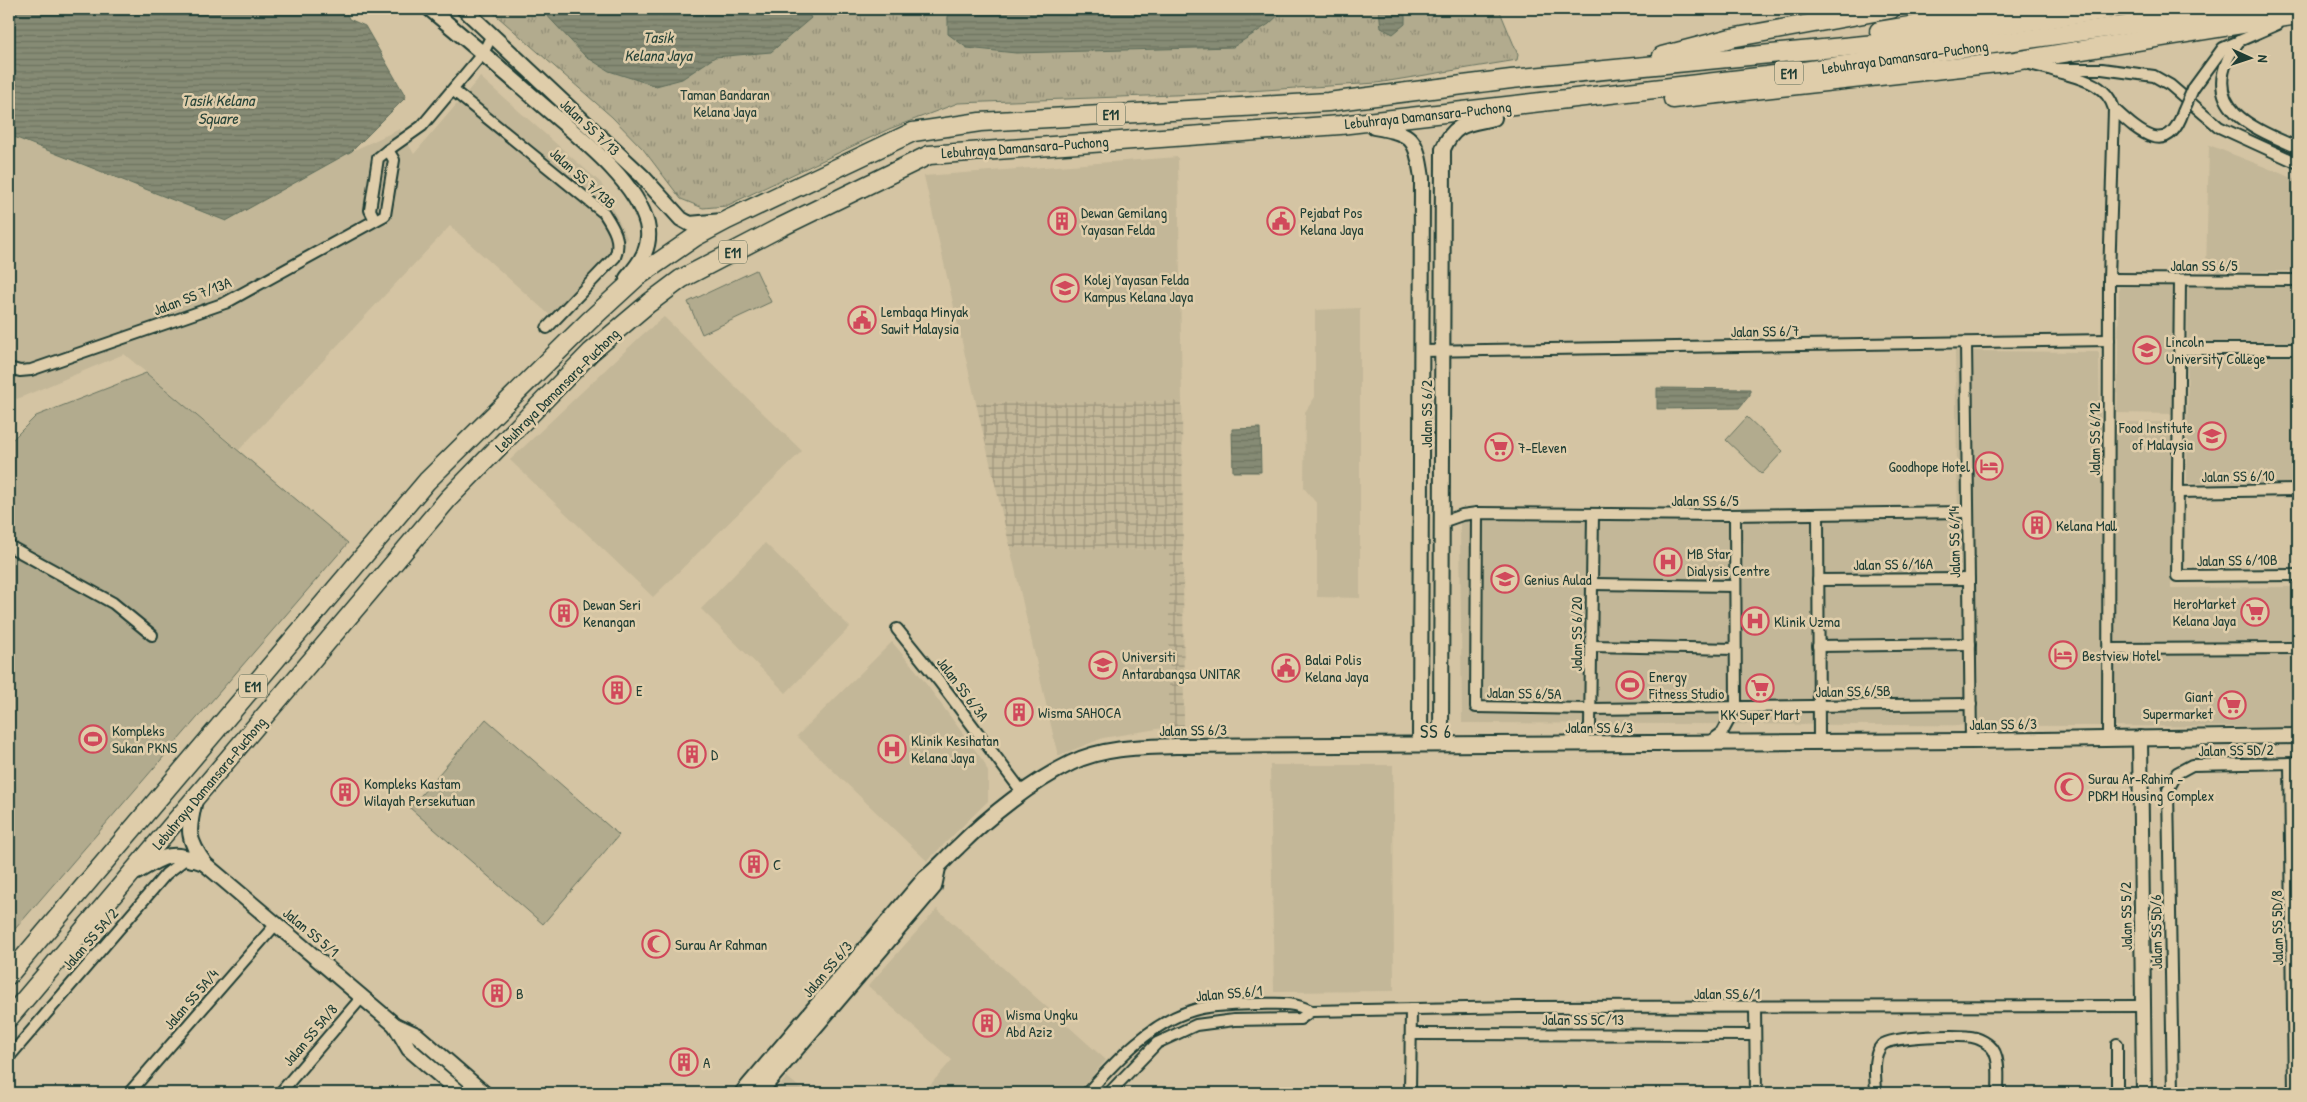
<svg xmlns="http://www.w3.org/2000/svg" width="2307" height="1102" viewBox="0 0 2307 1102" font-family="'Patrick Hand',sans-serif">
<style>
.built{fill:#c3b798}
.industrial{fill:url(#industrial-grid)}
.green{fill:#b2ab8e;stroke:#687461}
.park{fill:url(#park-tufts);stroke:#687461}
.water{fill:url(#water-rules);stroke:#5d6c5a}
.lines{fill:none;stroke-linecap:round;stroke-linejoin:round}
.street-casing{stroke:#1f3d34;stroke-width:14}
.secondary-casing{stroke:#1f3d34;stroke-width:18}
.highway-casing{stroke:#1f3d34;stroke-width:21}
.street{stroke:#dfcdaa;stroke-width:10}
.secondary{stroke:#dfcdaa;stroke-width:14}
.highway{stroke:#dfcdaa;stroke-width:18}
.street-bridge-casing{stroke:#1f3d34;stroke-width:14;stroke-linecap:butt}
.street-bridge{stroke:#dfcdaa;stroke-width:10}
.labels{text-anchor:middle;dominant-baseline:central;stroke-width:5;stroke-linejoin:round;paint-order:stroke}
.shield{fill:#dfcdaa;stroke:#596857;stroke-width:1}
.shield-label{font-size:14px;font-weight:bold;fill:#1f3d34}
.street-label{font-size:15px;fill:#1f3d34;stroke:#dfcdaa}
.park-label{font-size:15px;fill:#264238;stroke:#dfcdaa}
.poi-label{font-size:15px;fill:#1f3d34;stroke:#dfcdaa;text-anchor:start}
.water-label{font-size:16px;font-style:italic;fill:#29453a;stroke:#dfcdaa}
.quarter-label{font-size:18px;letter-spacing:1px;fill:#1f3d34;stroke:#dfcdaa}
</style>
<defs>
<pattern id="industrial-grid" width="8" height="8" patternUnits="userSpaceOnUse" patternTransform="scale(1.25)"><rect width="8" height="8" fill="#c3b798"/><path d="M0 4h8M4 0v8" fill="none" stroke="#9e967d"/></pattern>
<pattern id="park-tufts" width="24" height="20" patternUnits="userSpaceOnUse" patternTransform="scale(1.25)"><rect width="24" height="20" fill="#b2ab8e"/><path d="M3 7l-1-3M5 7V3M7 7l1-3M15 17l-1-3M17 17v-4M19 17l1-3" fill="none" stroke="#908c75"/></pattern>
<pattern id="water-rules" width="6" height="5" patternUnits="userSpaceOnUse" patternTransform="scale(1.25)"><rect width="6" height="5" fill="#868b74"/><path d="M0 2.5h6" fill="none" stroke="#6d7360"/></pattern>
</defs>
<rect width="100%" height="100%" fill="#d4c4a3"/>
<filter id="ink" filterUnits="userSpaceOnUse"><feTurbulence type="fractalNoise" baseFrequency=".02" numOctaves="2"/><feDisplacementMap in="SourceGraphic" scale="10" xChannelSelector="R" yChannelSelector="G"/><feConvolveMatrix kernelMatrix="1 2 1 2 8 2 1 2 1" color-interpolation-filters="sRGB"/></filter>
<g filter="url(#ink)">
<!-- built -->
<g class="built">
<path d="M480,77L601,183L627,238L553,318L450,226L239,450L124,354L17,399L9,393V135L226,221L352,151L400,129L414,154Z"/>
<path d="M2209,145L2298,180V271L2206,272Z"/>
<path d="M1178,157L1182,401L976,403L924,176Z"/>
<path d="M2188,285H2298V483H2187Z"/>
<path d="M2119,287H2176L2175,414L2117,413Z"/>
<path d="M1360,308V598L1317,597V504L1304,488L1305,412L1315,397V310Z"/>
<path d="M664,317L802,451L653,597L510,460L642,335Z"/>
<path d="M1955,351L2099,352L2100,422H2173L2171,588L2298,587V727L1462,723L1460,521L1958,518Z"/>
<path d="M765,543L850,627L786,693L701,609Z"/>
<path d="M1010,547L1169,550V727L1103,738L1058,756Z"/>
<path d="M892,642L915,669L984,762L988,772V801L927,861L797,736Z"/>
<path d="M1270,765H1393L1394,991L1274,992Z"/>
<path d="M937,909L1106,1060L1077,1093H923L952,1060L868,986Z"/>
<path d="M2115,999V1011L1642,1015V1003Z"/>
<path d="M787,1077L806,1093H773Z"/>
</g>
<!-- industrial -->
<path class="industrial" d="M1182,401L1184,727H1169V550L1010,547L976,403Z"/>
<!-- green -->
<g class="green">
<path d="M756,270L771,302L702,334L688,302Z"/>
<path d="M146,373L348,543L9,936V443L36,416Z"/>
<path d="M1747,417L1783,451L1762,474L1726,440Z"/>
<path d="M486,719L619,835L543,924L410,808Z"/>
</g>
<!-- park -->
<path class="park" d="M489,9H1499L1518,55L1517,60L1377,83L1200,94L958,103L889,129L726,206L703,208L681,199L643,149L612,117Z"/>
<!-- water -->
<g class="water">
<path d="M9,9H345L349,19L365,26L406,97L352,151L226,221L9,135Z"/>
<path d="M541,9H806L811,18L771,52L715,57L682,79L656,86L609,71L585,56Z"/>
<path d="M948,9H1285L1269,24L1233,47L1016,53L967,48L948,34Z"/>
<path d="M1379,9H1405V24L1393,34L1381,28Z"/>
<path d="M1657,388L1750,389V395L1739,408L1657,409Z"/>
<path d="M1260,428L1261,472H1233L1232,429Z"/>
</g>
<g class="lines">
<!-- street casing -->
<g class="street-casing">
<g id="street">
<path d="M2239,41C2235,47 2229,54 2227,61C2205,113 2262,131 2298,148"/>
<path d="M2026,63L2049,69H2102L2154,76L2170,85L2219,127L2298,163"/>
<path d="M2049,69C2074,78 2106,80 2114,109L2109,279L2108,739"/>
<path d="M2193,89L2223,48L2278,24"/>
<path d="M454,91L604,213C613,227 622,240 615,257L547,328"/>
<path d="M2114,109C2138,131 2167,159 2183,112"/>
<path d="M388,150L422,126L483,53L492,35"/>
<path d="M2109,279L2298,280"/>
<path d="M2180,281L2177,576L2298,575"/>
<path d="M1966,343L1971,741"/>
<path d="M2180,349H2298"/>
<path d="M1422,351L2109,340"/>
<path d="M9,368L20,371L31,370L225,303L385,215L394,160L388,150L378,158L370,210L375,220"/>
<path d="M2178,492L2298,490"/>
<path d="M1477,513L1476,707L1590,709L1971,704"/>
<path d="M1818,514L1819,742"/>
<path d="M1442,522L1462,515L1477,513L1728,515L1968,512"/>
<path d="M9,546L113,603L152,635"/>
<path d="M1818,580L1969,579"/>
<path d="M1592,584L1735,586"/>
<path d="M897,629L939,681L1023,793"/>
<path d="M1591,646L1735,649"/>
<path d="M1818,646L1970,644"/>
<path d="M2109,649L2298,648"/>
<path d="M1570,743L1584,734L1590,726L1593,514"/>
<path d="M1708,743L1722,733L1736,707L1735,515"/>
<path d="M2290,763L2294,1093"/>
<path d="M1755,1008L1756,1093"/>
<path d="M1411,1034L1755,1035"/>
<path d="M9,1057L166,874L184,860L192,862"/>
<path d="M129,1093L276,924"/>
<path d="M280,1093L362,997"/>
<path d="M1087,1093C1116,1061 1151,1022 1194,1010C1213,1004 1236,1005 1255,1004C1277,1004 1291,1001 1311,1011L1519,1007L2143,1006"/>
<path d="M1109,1093L1157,1043L1196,1025L1234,1020L1300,1019L1311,1011"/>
<path d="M1410,1093L1411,1009"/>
<path d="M1876,1093C1876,1079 1871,1057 1882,1045C1892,1036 1962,1034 1976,1038C1980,1039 1987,1043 1990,1046C2001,1055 1998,1080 1998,1093"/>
<path d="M2117,1093V1044"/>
<path d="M2173,1093L2168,790L2177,773L2192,765L2298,763"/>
</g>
</g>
<!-- secondary casing -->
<g class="secondary-casing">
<g id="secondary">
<path d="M430,9C467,40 504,71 540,103C574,133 635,178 647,224C652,247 641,262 627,278"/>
<path d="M464,9L642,176L681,219L690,224L722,221"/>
<path d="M1374,127C1413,134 1416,137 1422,178L1420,744"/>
<path d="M2140,738L2144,1093"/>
<path d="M1441,744L1443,149C1455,122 1468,124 1494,118"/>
<path d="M195,800C188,830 186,838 205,864L395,1025L417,1035L484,1093"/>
<path d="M137,872C167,854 171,851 204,863"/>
<path d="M395,1025L409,1049L460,1093"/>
<path d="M742,1093L925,878C937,869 947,857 958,847C989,816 1032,782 1071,763C1103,747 1142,747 1176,746L1971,741L2298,736"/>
<path d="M759,1093L934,887L938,868"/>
</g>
</g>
<!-- highway casing -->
<g class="highway-casing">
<g id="highway">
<path d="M1879,31L2015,9"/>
<path d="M1662,56L1731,38L1891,9"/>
<path d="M1673,99L2015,61L2298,15"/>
<path d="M9,975L427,481L589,321L637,277L695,237L727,220L913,132L980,122L1328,102L1511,79L1875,44L2113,9"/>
<path d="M9,1018L448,499L591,352L649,303L681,279L781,227L929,155L1340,125L1767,76L2240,9"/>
</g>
</g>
<!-- street -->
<use href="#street" class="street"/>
<!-- secondary -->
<use href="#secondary" class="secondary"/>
<!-- highway -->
<use href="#highway" class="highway"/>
<!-- street-bridge casing -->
<g class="street-bridge-casing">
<path id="street-bridge" d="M2183,112L2193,89"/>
</g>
<!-- street-bridge -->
<use href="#street-bridge" class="street-bridge"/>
</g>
</g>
<!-- icons -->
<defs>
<g id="building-ring" transform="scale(1.4375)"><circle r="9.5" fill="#dfcdaa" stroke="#d1495b" stroke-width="1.5"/><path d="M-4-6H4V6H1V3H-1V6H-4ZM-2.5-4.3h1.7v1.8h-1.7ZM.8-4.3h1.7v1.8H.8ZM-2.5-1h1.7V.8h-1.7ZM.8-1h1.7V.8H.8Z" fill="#d1495b"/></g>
<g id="civic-ring" transform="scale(1.4375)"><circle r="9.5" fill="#dfcdaa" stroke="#d1495b" stroke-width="1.5"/><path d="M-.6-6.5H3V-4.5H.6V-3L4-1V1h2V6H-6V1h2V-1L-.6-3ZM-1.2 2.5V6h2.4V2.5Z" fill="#d1495b"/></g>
<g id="university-ring" transform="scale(1.4375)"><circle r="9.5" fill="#dfcdaa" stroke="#d1495b" stroke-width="1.5"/><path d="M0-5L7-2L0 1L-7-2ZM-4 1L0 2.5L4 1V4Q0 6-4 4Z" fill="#d1495b"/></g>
<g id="supermarket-ring" transform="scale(1.4375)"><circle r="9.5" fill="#dfcdaa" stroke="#d1495b" stroke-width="1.5"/><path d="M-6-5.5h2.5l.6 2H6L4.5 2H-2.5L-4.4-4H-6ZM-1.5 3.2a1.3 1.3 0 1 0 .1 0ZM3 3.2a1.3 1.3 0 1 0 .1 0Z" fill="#d1495b"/></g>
<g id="hotel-ring" transform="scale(1.4375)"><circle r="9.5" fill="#dfcdaa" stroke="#d1495b" stroke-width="1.5"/><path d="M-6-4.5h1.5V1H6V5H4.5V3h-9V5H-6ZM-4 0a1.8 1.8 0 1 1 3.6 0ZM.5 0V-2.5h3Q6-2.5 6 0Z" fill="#d1495b"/></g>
<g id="hospital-ring" transform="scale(1.4375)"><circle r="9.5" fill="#dfcdaa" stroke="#d1495b" stroke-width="1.5"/><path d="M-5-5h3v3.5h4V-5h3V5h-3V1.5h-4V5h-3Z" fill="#d1495b"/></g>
<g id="school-ring" transform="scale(1.4375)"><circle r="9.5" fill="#dfcdaa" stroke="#d1495b" stroke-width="1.5"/><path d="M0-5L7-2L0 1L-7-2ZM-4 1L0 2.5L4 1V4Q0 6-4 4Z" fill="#d1495b"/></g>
<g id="stadium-ring" transform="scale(1.4375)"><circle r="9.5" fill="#dfcdaa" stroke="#d1495b" stroke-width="1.5"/><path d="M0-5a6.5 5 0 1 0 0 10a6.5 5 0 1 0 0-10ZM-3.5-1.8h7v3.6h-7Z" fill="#d1495b"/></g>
<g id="mosque-ring" transform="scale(1.4375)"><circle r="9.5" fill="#dfcdaa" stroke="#d1495b" stroke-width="1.5"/><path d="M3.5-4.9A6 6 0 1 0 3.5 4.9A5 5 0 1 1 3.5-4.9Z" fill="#d1495b"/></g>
</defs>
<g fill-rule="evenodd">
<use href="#building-ring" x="1062" y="221"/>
<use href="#civic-ring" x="1281" y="221"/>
<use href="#university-ring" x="1065" y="288"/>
<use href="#civic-ring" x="862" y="320"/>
<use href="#university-ring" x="2147" y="350"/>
<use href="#university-ring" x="2212" y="436"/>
<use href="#supermarket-ring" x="1499" y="447"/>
<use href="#hotel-ring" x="1989" y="466"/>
<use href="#building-ring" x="2037" y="525"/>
<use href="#hospital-ring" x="1668" y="562"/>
<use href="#school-ring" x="1505" y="579"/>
<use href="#supermarket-ring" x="2255" y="612"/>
<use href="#building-ring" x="564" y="613"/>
<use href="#hospital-ring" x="1755" y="621"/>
<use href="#hotel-ring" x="2063" y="655"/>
<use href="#university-ring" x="1103" y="665"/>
<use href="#civic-ring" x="1286" y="668"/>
<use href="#stadium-ring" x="1630" y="685"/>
<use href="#supermarket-ring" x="1760" y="688"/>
<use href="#building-ring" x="617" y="690"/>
<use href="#supermarket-ring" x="2232" y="705"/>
<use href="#building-ring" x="1019" y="712"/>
<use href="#stadium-ring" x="93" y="739"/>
<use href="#hospital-ring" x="892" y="749"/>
<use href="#building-ring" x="692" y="754"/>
<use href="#mosque-ring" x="2069" y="787"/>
<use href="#building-ring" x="345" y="792"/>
<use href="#building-ring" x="754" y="864"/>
<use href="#mosque-ring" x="656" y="944"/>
<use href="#building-ring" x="497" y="993"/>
<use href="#building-ring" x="987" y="1023"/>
<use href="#building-ring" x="684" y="1062"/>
</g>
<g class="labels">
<!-- shield labels -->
<g class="shield">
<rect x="1775" y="61.5" width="28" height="23" rx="4"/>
<rect x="1097" y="102.5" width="28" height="23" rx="4"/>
<rect x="719" y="240.5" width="28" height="23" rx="4"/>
<rect x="239" y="674.5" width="28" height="23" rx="4"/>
</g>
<g class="shield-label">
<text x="1789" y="73">E11</text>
<text x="1111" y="114">E11</text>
<text x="733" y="252">E11</text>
<text x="253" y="686">E11</text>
</g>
<!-- street labels -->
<g class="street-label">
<text transform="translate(1905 57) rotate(-8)">Lebuhraya Damansara–Puchong</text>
<text transform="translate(1428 115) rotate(-6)">Lebuhraya Damansara–Puchong</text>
<text transform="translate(590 127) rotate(43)">Jalan SS 7/13</text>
<text transform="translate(1025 147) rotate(-4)">Lebuhraya Damansara–Puchong</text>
<text transform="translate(583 178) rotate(42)">Jalan SS 7/13B</text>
<text x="2204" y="265">Jalan SS 6/5</text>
<text transform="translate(192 296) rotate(-21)">Jalan SS 7/13A</text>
<text transform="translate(1765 331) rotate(-1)">Jalan SS 6/7</text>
<text transform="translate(557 390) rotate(-45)">Lebuhraya Damansara–Puchong</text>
<text transform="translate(1426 414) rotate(-90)">Jalan SS 6/2</text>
<text transform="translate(2094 439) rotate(-90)">Jalan SS 6/12</text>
<text transform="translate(2238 476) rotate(-1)">Jalan SS 6/10</text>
<text x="1705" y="500">Jalan SS 6/5</text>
<text transform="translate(1954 542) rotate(-91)">Jalan SS 6/14</text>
<text transform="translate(2237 560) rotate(-1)">Jalan SS 6/10B</text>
<text transform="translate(1893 564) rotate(-1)">Jalan SS 6/16A</text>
<text transform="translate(1576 634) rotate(-90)">Jalan SS 6/20</text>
<text transform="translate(963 689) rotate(53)">Jalan SS 6/3A</text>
<text transform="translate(1853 691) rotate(-1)">Jalan SS 6/5B</text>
<text transform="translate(1524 693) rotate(1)">Jalan SS 6/5A</text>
<text transform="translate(2003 724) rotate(-1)">Jalan SS 6/3</text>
<text x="1599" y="727">Jalan SS 6/3</text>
<text transform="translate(1193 730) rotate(-1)">Jalan SS 6/3</text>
<text transform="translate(2236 750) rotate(-1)">Jalan SS 5D/2</text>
<text transform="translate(209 783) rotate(-50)">Lebuhraya Damansara–Puchong</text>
<text transform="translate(2126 916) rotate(-91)">Jalan SS 5/2</text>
<text transform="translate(2277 928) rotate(-91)">Jalan SS 5D/8</text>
<text transform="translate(311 932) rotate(40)">Jalan SS 5/1</text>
<text transform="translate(2156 932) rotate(-91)">Jalan SS 5D/6</text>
<text transform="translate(90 939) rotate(-49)">Jalan SS 5A/2</text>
<text transform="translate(827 969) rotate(-50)">Jalan SS 6/3</text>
<text transform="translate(1229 993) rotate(-5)">Jalan SS 6/1</text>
<text x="1727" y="993">Jalan SS 6/1</text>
<text transform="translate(191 999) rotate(-49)">Jalan SS 5A/4</text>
<text x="1583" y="1019">Jalan SS 5C/13</text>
<text transform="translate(310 1035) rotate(-50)">Jalan SS 5A/8</text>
</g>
<!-- park labels -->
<g class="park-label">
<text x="725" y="94">Taman Bandaran<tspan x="725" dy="17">Kelana Jaya</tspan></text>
</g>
<!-- poi labels -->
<g class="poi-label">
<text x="1081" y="212">Dewan Gemilang<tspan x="1081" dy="17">Yayasan Felda</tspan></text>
<text x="1300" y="212">Pejabat Pos<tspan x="1300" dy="17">Kelana Jaya</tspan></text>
<text x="1084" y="279">Kolej Yayasan Felda<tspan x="1084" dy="17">Kampus Kelana Jaya</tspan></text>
<text x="881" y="311">Lembaga Minyak<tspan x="881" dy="17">Sawit Malaysia</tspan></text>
<text x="2166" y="341">Lincoln<tspan x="2166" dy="17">University College</tspan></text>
<text x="2193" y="427" text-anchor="end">Food Institute<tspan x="2193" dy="17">of Malaysia</tspan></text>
<text x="1518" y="447">7-Eleven</text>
<text x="1970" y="466" text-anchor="end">Goodhope Hotel</text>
<text x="2056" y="525">Kelana Mall</text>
<text x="1687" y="553">MB Star<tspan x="1687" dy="17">Dialysis Centre</tspan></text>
<text x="1524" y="579">Genius Aulad</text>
<text x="2236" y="603" text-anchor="end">HeroMarket<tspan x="2236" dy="17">Kelana Jaya</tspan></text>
<text x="583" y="604">Dewan Seri<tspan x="583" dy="17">Kenangan</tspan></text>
<text x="1774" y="621">Klinik Uzma</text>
<text x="2082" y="655">Bestview Hotel</text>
<text x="1122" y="656">Universiti<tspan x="1122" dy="17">Antarabangsa UNITAR</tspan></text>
<text x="1305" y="659">Balai Polis<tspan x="1305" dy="17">Kelana Jaya</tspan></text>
<text x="1649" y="676">Energy<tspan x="1649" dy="17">Fitness Studio</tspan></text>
<text x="636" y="690">E</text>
<text x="2213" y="696" text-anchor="end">Giant<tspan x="2213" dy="17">Supermarket</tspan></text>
<text x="1038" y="712">Wisma SAHOCA</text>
<text x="1760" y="714" text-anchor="middle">KK Super Mart</text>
<text x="112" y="730">Kompleks<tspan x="112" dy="17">Sukan PKNS</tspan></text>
<text x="911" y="740">Klinik Kesihatan<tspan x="911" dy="17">Kelana Jaya</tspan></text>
<text x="711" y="754">D</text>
<text x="2088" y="778">Surau Ar-Rahim -<tspan x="2088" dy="17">PDRM Housing Complex</tspan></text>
<text x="364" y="783">Kompleks Kastam<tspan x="364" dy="17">Wilayah Persekutuan</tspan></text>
<text x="773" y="864">C</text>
<text x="675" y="944">Surau Ar Rahman</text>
<text x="516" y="993">B</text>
<text x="1006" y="1014">Wisma Ungku<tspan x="1006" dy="17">Abd Aziz</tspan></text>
<text x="703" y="1062">A</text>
</g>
<!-- water labels -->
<g class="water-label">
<text x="658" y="37">Tasik<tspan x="658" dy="18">Kelana Jaya</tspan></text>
<text x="218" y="100">Tasik Kelana<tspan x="218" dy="18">Square</tspan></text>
</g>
<!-- quarter labels -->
<g class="quarter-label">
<text x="1436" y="731">SS 6</text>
</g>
</g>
<!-- margin -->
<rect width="2307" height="1102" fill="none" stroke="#dfcdaa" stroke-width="30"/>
<rect x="15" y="15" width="2277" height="1072" fill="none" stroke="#1f3d34" stroke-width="2" filter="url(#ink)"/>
<!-- north arrow -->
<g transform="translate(2250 58) rotate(93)" stroke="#dfcdaa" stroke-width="4" paint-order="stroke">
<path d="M0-4L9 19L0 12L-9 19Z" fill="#1f3d34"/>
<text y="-8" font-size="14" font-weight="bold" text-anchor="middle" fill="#1f3d34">N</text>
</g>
</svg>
